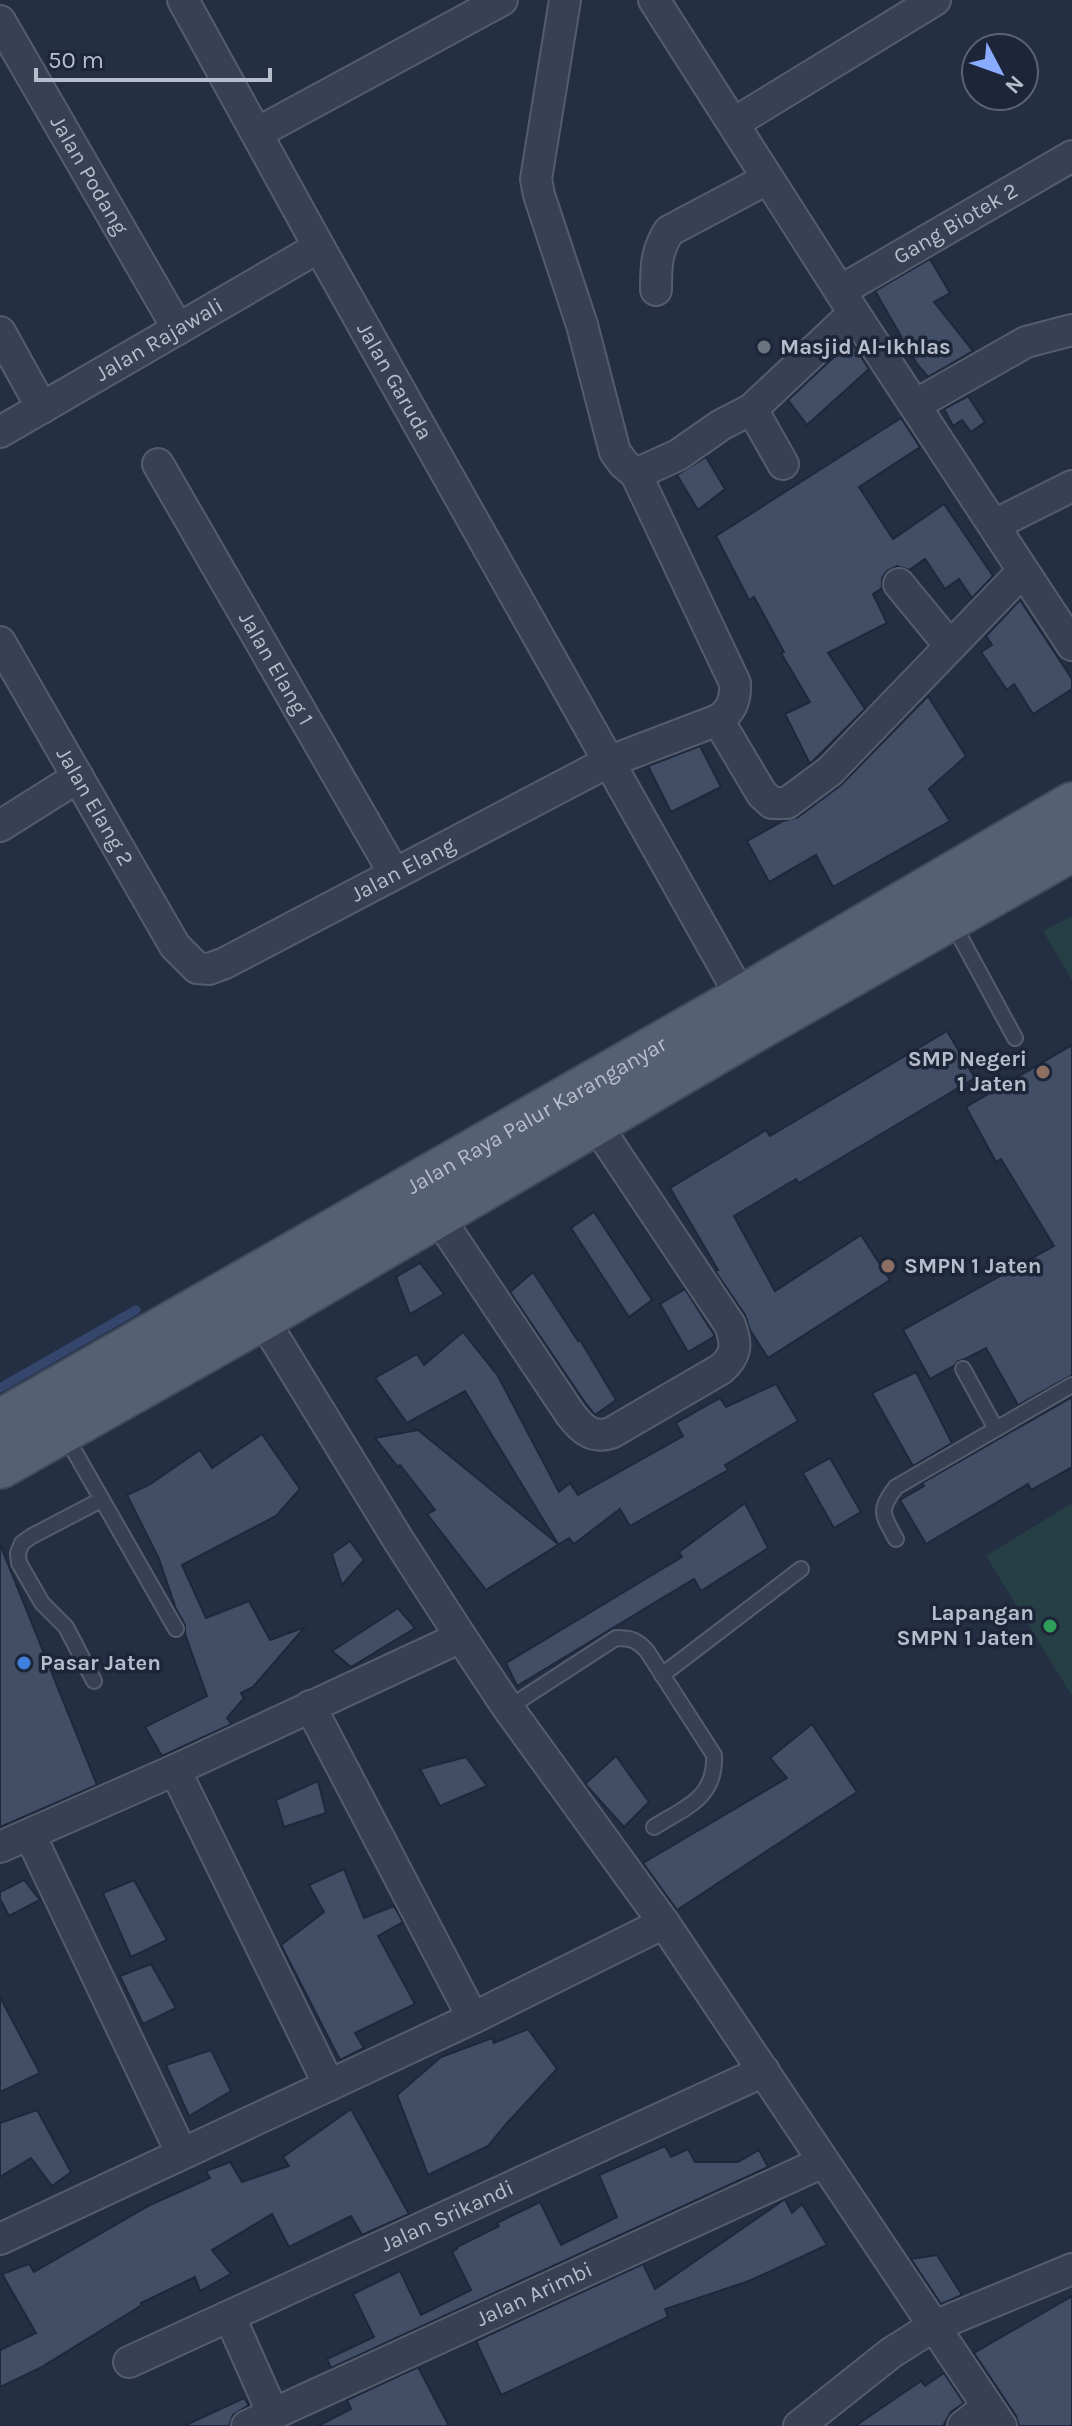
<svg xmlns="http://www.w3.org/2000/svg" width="1072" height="2426" viewBox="0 0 1072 2426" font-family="Karla,sans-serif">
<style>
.green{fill:#263f45}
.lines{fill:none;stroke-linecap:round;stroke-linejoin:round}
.stream{stroke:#34466b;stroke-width:9}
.building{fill:#424e66;stroke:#1f283b;stroke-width:2}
.service-casing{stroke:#545c6e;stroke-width:18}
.minor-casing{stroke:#545c6e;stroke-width:34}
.primary-casing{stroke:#424a5d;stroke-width:48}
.service{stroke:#384153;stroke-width:14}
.minor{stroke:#384153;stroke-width:30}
.primary{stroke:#566073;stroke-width:44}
.worship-dot{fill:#6b7280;stroke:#1d2639;stroke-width:3}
.education-dot{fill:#8d6e63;stroke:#1d2639;stroke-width:3}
.leisure-dot{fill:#2e9e5b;stroke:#1d2639;stroke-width:3}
.shop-dot{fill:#3f7fe0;stroke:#1d2639;stroke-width:3}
.labels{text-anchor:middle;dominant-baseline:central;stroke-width:7;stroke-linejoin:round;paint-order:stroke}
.street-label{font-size:22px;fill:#b6bdcd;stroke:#1d2639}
.poi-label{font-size:22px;font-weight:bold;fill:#b6bdcd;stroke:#1d2639;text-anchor:start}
</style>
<rect width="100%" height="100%" fill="#242f44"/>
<!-- green -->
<g class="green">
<path d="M1072,916V980L1043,931Z"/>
<path d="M1072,1503V1696L986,1556Z"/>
</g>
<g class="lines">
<!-- stream -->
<path class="stream" d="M0,1388L136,1310"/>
</g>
<!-- building -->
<g class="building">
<path d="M930,259L950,293L934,302L973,351L928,377L917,364L875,291Z"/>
<path d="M851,341L869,369L807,425L788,400Z"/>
<path d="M968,396L985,422L971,432L962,420L953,426L944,409Z"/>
<path d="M901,418L920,447L859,487L893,539L944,504L993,576L972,598L959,579L945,589L925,559L909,570L897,566L887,571L882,578V588L873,594L887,623L828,653L865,709L810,764L785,714L810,702L781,653L784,652L754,597L749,600L716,536Z"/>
<path d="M706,457L725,489L698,510L677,475Z"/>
<path d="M1020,600L1072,679V689L1033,714L1014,684L1007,690L981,652L992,645L986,636Z"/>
<path d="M928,696L966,756L929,789L950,821L833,887L816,855L769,882L747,841L783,821L798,817L841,785Z"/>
<path d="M700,746L721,787L671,812L648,766Z"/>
<path d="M947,1031L975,1078L799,1183L796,1179L734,1216L775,1291L861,1235L890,1280L768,1358L750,1330L745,1315L715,1271L718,1270L670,1188L766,1130L770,1136Z"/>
<path d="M1072,1045V1375L1018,1405L986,1348L965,1359L958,1361L954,1366L930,1379L903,1330L1054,1246L1001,1159L996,1162L966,1107Z"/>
<path d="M594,1212L652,1300L629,1317L571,1228Z"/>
<path d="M420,1263L444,1294L410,1314L396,1277Z"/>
<path d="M533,1272L578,1341L580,1340L616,1400L595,1415L586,1404L510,1292Z"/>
<path d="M685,1289L715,1336L688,1352L660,1304Z"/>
<path d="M463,1332L498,1376L559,1492L570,1483L578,1495L683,1436L676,1423L720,1398L726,1407L776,1384L798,1421L725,1465L728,1470L630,1526L620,1509L574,1544L569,1538L486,1590L427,1514L435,1510L400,1465L398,1467L375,1438L418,1430L558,1544L465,1391L407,1423L375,1378L417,1354L424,1365Z"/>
<path d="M916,1372L952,1443L913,1466L872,1393Z"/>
<path d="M1072,1397V1467L1031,1490L1028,1484L926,1544L900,1500L924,1486L922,1483Z"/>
<path d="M262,1434L300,1489L276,1516L182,1565L206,1618L249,1601L270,1640L305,1627L253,1687L241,1693L244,1698L227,1718L232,1724L162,1756L145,1727L207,1696L185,1634V1625L176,1609L159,1559L127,1495L149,1485L200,1450L212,1468Z"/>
<path d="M830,1458L861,1512L834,1528L803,1473Z"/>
<path d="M745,1503L768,1548L701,1591L694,1579L517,1686L506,1663L682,1557L679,1552Z"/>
<path d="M350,1541L364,1560L342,1585L332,1554Z"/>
<path d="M0,1544L97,1785L0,1827Z"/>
<path d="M398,1608L415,1628L351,1667L332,1651Z"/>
<path d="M812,1724L857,1792L677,1910L643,1863L787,1778L770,1758Z"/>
<path d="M616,1756L649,1802L624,1827L585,1784Z"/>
<path d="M466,1757L487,1786L440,1806L420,1769Z"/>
<path d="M318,1781L326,1813L284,1827L276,1800Z"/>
<path d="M344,1869L364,1918L394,1906L403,1922L378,1936L415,2004L355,2033L364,2048L340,2060L281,1945L324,1912L309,1885Z"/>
<path d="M24,1880L40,1900L9,1916L0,1899V1892Z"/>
<path d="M134,1880L167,1940L131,1957L103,1893Z"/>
<path d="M151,1964L176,2008L143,2024L120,1976Z"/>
<path d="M0,1997L40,2073L0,2092Z"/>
<path d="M528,2029L557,2069L507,2123L488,2146L428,2175L397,2095L441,2057L492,2038L494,2043Z"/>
<path d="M211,2050L231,2091L189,2116L166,2065Z"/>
<path d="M351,2109L409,2214L362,2235L351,2216L289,2247L272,2214L212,2250L231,2274L200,2291L195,2277L141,2303L142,2305L40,2368L0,2387V2350L36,2333L2,2274L29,2264L34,2272L150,2205L210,2178L206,2171L230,2162L242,2182L289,2166L283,2157Z"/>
<path d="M37,2110L71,2172L52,2186L31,2158L0,2177V2123Z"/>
<path d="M665,2146L671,2157L688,2149L695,2162H738L759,2150L768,2167L331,2368L327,2359L374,2337L353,2294L400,2271L421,2315L471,2290L452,2252L457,2249V2247L499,2226L497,2223L540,2202L561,2245L617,2217L599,2175Z"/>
<path d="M785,2199L792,2213L802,2204L827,2245L749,2281L665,2309L668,2317L501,2395L476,2341L643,2264L655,2289Z"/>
<path d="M937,2255L962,2295L941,2304L911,2259Z"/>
<path d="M1072,2296V2426H1019L1016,2416L974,2353Z"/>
<path d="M418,2367L449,2426H318L351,2409L347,2400Z"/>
<path d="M944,2373L964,2403L951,2412L943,2426H855L921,2381L925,2386Z"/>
<path d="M244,2398L249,2405L233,2415L229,2426H184Z"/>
</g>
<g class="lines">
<!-- service casing -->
<g class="service-casing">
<g id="service">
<path d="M952,922L1015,1038"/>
<path d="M963,1369L996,1429"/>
<path d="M65,1435L176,1629"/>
<path d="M896,1539C882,1514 878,1511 896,1487L1072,1385"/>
<path d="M662,1675L801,1569"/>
<path d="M94,1681L66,1627L42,1603L19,1563L18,1553L22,1543L32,1536L101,1500"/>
<path d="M508,1708L616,1638C631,1638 637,1640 647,1651L714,1755C716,1798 686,1807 654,1827"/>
</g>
</g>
<!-- minor casing -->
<g class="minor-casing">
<g id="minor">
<path id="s1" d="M183,0L319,247L742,998L754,1014"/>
<path d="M654,0L854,313L1072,645"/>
<path id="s2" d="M0,21L178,329"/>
<path d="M734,123L935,0"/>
<path d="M257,133L502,0"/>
<path d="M656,290C656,267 656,251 669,231L767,179"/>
<path id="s3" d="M840,291L1072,156"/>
<path d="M0,332L42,408"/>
<path d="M915,405L1026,342L1072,330"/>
<path d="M752,409L783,464"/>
<path id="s4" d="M0,432L319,247"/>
<path id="s5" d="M158,464L394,873"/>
<path d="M636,474L678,455L721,425L752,409L854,313"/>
<path d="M994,525L1072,486"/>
<path d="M899,584L950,646"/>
<path id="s6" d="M0,642L175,946L197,968L209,969L225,963L608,762L718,720C732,711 736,699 735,683L636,474L624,464L615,452L582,325L539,195L536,179L565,0"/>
<path d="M718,720L762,794L772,803H787L830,771L1023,571"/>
<path d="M0,826L78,777"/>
<path d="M437,1215L571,1415C582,1429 592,1439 611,1433L721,1369C737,1355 737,1344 730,1325L595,1123"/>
<path d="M253,1303L399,1541L461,1637L508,1708L664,1923L1001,2426"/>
<path d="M310,1706L473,2018"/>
<path d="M175,1770L329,2085"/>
<path d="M30,1835L181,2152"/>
<path d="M0,1847L175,1770L461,1637"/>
<path d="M0,2239L473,2018L664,1923"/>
<path d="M230,2317L273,2414"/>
<path id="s7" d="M129,2362L764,2071"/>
<path id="s8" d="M247,2426L823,2162"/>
<path d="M799,2426L891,2353L932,2327L1072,2269"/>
<path d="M963,2426L987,2407"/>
</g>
</g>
<!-- primary casing -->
<g class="primary-casing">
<g id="primary">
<path id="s9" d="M0,1422L742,998L1072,805"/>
<path d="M0,1466L262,1318L762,1025L1072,849"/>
</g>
</g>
<!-- service -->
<use href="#service" class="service"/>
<!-- minor -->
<use href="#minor" class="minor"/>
<!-- primary -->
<use href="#primary" class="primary"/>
</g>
<!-- markers -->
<circle class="worship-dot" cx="764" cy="347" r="8"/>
<g class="education-dot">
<circle cx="1043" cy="1072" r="8"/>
<circle cx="888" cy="1266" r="8"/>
</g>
<circle class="leisure-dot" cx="1050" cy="1626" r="8"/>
<circle class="shop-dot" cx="24" cy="1663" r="8"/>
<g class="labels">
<!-- street labels -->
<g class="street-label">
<text stroke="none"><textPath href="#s2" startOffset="178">Jalan Podang</textPath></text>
<text stroke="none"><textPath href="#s3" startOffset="134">Gang Biotek 2</textPath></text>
<text stroke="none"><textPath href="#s4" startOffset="184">Jalan Rajawali</textPath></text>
<text stroke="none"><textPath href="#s1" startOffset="436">Jalan Garuda</textPath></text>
<text stroke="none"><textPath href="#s5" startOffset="236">Jalan Elang 1</textPath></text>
<text stroke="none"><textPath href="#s6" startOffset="190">Jalan Elang 2</textPath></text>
<text stroke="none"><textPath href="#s6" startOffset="612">Jalan Elang</textPath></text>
<text stroke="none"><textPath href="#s9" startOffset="618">Jalan Raya Palur Karanganyar</textPath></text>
<text stroke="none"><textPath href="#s7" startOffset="350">Jalan Srikandi</textPath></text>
<text stroke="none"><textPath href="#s8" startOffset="316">Jalan Arimbi</textPath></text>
</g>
<!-- poi labels -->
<g class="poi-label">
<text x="780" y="347">Masjid Al-Ikhlas</text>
<text x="1027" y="1059" text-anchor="end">SMP Negeri<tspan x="1027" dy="25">1 Jaten</tspan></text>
<text x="904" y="1266">SMPN 1 Jaten</text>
<text x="1034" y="1613" text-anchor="end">Lapangan<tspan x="1034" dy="25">SMPN 1 Jaten</tspan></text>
<text x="40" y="1663">Pasar Jaten</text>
</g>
</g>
<!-- north arrow -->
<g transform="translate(1000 72) rotate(131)"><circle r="38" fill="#1d2639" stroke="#5a6274" stroke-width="2"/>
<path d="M0-6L14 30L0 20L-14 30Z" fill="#89acff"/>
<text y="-12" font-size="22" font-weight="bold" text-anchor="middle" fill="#b6bdcd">N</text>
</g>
<!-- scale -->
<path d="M36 68v12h234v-12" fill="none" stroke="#b6bdcd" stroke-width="4"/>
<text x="48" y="68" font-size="24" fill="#b6bdcd" stroke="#1d2639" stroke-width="6" paint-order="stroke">50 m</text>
</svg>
